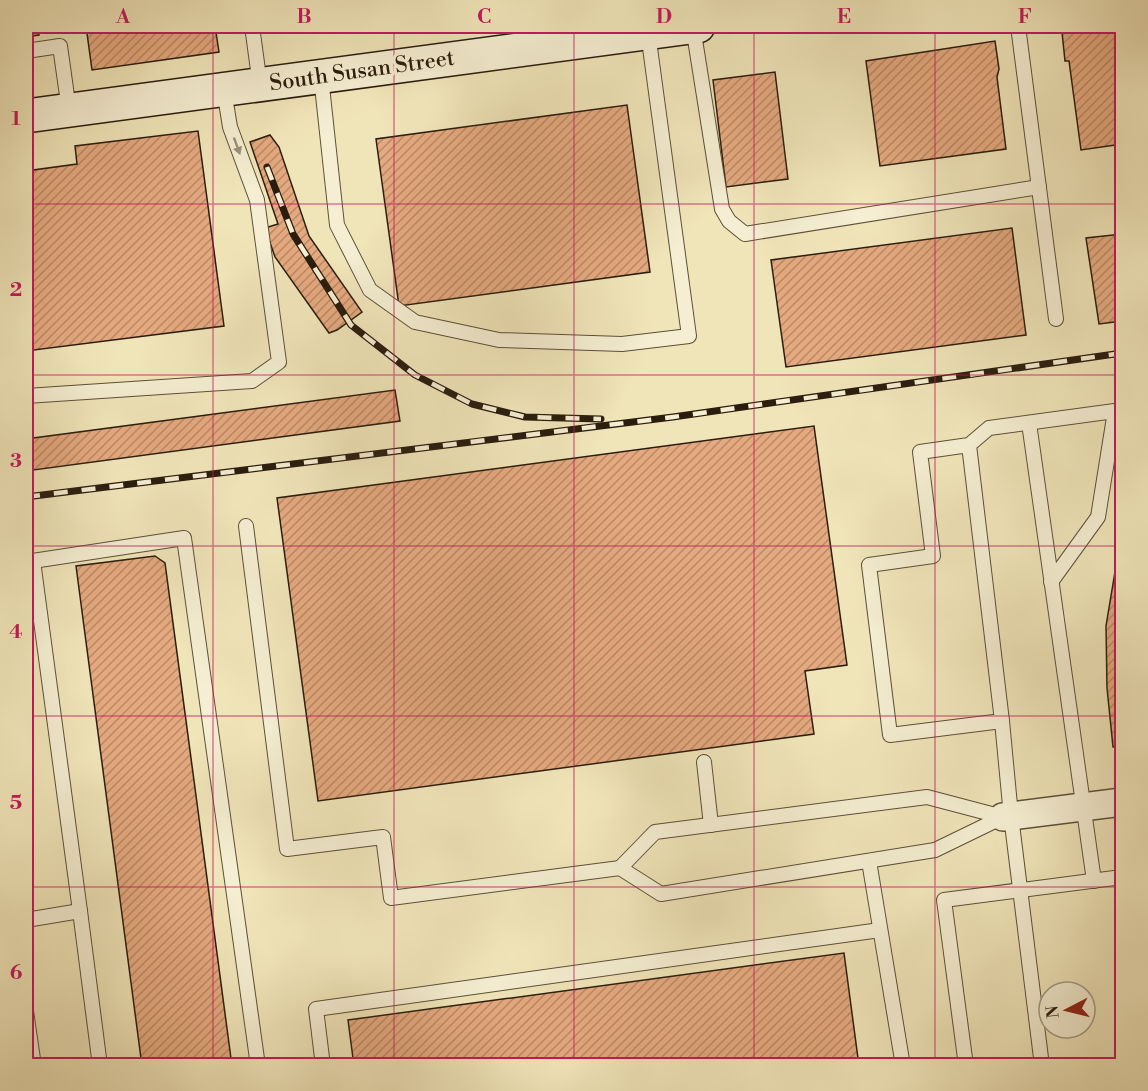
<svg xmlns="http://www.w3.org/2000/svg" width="1148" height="1091" viewBox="0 0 1148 1091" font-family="'Libre Bodoni',serif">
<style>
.building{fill:url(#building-hatch);stroke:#2a1d0e;stroke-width:1.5}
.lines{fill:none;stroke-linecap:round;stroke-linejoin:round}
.lane-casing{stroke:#5c4f39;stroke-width:16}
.street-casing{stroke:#5c4f39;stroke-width:30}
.secondary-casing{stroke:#2a1d0e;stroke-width:36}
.lane{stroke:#f5eed2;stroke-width:14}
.street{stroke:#f5eed2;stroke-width:27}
.secondary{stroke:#f5eed2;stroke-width:33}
.rail-casing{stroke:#2a1d0e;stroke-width:7}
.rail{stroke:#f5eed2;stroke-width:4.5;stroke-dasharray:14;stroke-linecap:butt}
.oneway{fill:#9a907a}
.grid{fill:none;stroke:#c2185b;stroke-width:1.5;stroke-opacity:0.55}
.labels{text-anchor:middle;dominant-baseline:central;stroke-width:6;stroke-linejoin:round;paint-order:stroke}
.street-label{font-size:22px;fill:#2a1d0e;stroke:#f5eed2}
.neatline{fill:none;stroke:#c2185b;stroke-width:2}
.grid-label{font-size:20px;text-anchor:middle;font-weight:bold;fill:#c2185b}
</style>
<defs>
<pattern id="building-hatch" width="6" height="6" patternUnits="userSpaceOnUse" patternTransform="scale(1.5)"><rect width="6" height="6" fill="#e5a97f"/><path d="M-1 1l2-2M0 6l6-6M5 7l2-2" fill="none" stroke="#ba8966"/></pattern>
</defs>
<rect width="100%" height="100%" fill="#f0e5b9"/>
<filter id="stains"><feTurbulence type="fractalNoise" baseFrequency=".00333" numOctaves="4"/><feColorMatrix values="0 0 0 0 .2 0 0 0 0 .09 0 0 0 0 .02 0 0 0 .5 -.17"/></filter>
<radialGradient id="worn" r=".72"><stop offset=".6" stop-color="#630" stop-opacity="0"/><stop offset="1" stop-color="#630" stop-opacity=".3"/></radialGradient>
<!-- building -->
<g class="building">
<path d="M26,26H38L39,35L26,37Z"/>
<path d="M86,26H215L219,52L92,70Z"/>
<path d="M1104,26L1105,30L1122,27V144L1081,150L1069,61H1065L1062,32Z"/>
<path d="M995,41L999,69L997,77L1006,149L880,166L866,61Z"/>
<path d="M775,72L788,179L726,187L713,80Z"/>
<path d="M627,105L650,272L399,306L376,139Z"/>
<path d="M198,131L224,326L26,351V171L77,164L75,146Z"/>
<path d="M270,135L279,147L309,236L362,312L337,330L329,333L275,257L265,228L278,224L250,142Z"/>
<path d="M1012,228L1026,335L786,367L771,260Z"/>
<path d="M1122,234V321L1099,324L1086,238Z"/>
<path d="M395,390L400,421L26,471V439Z"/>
<path d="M814,426L847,665L805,671L814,734L318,801L277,498Z"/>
<path d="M1122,544V746L1113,747L1107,688L1106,626L1116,566Z"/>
<path d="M155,556L165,563L232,1066H142L76,566Z"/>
<path d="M26,829L33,885L26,886Z"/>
<path d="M844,953L859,1066H354L348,1020Z"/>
</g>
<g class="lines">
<!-- lane casing -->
<g class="lane-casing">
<g id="lane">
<path d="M252,26L260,85"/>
<path d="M1018,26L1056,319"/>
<path d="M693,27L722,209L729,221L745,234L1039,187"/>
<path d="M26,51L60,46L69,110"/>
<path d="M321,77L337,225L370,290L415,322L499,340L622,344L689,336L648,33"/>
<path d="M26,396L252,381L279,362L257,200L230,127L224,90"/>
<path d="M1029,423L1094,881"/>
<path d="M969,445L1002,721L890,735L869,565L933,556L920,452L969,445L989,428L1122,410"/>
<path d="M246,526L287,849L383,837L391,898L620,868"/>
<path d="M33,561L80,911"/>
<path d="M26,562L184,538L258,1066"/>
<path d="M1051,582L1098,517L1115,411"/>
<path d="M1002,721L1011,816L1042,1066"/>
<path d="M704,762L711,825"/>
<path d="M927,797L1003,817L935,850L661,894L620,868L655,832Z"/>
<path d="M869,861L903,1066"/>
<path d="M26,920L80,911L100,1066"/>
<path d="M26,1011L34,1066"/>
<path d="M323,1066L316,1009L880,930"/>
<path d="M966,1066L944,900L1122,877"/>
</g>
</g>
<!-- street casing -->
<g class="street-casing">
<g id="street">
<path d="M529,26L532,48"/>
<path d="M1003,817L1122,802"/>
</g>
</g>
<!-- secondary casing -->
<g class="secondary-casing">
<path id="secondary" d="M26,116L698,26"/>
</g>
<!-- lane -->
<use href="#lane" class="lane"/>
<!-- street -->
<use href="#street" class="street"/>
<!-- secondary -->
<use href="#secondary" class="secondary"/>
<!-- rail casing -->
<g class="rail-casing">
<g id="rail">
<path d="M267,167L293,234L351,325L415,375L472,404L525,417L601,419"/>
<path d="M26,497L673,417L1122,353"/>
</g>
</g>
<!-- rail -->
<use href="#rail" class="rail"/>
</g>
<!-- one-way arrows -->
<defs><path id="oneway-solid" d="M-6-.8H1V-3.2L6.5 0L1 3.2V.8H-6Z" transform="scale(1.5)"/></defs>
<use class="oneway" href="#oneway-solid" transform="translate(237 146) rotate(70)"/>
<!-- grid -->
<path class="grid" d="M213,26V1066M394,26V1066M574,26V1066M754,26V1066M935,26V1066M26,204H1122M26,375H1122M26,546H1122M26,716H1122M26,887H1122"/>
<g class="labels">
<!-- street labels -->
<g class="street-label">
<text transform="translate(362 71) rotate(-8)">South Susan Street</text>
</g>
</g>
<!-- margin -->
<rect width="1148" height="1091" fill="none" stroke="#f0e5b9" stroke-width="66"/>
<!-- north arrow -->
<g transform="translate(1067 1010) rotate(263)"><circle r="28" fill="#f5eed2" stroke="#a49a84" stroke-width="1.5"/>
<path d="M0-4.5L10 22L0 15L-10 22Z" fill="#8f2418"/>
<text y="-9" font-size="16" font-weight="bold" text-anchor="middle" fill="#2a1d0e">N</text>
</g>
<rect x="33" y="33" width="1082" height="1025" class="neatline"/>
<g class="grid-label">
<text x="123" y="23">A</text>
<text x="304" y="23">B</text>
<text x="484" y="23">C</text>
<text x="664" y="23">D</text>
<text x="844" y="23">E</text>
<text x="1025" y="23">F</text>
<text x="16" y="125">1</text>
<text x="16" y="296">2</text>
<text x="16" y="467">3</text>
<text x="16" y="638">4</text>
<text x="16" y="809">5</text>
<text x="16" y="979">6</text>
</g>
<rect width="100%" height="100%" filter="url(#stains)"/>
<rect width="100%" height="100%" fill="url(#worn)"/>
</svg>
